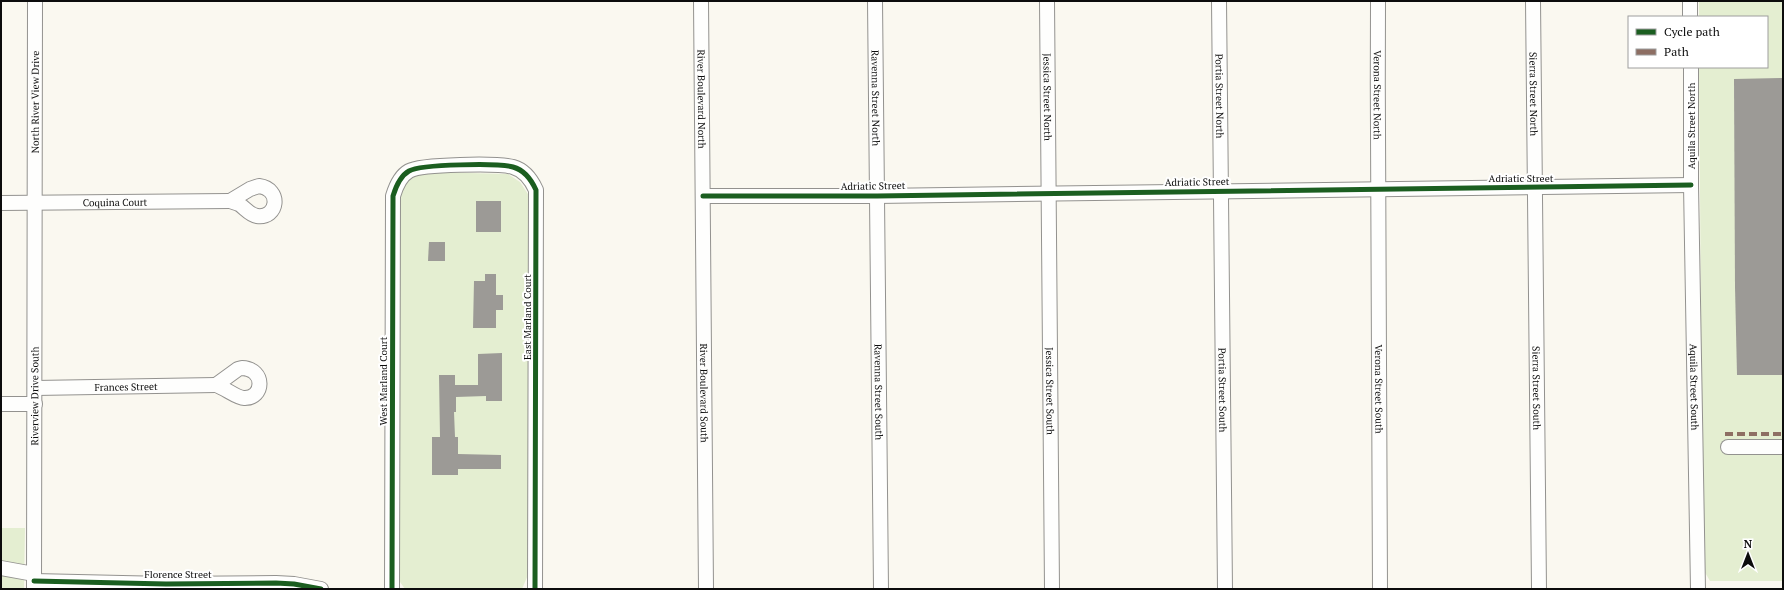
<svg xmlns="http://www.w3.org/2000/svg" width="1784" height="590" viewBox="0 0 1784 590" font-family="'PT Serif',serif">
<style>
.green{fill:#e4eed1}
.building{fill:#9c9a96}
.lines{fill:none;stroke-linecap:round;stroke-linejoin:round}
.minor-casing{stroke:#93928f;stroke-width:16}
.minor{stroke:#fefefd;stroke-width:14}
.quiet{stroke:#8d6e63;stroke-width:4;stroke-dasharray:8 4;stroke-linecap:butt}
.cycleway-casing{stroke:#fff;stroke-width:8}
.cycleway{stroke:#1b5e20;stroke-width:5}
.labels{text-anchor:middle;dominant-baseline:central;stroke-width:4;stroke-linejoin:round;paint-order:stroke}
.street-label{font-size:10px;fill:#0c0c0c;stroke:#fff}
</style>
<rect width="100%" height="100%" fill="#faf8f0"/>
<!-- green -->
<g class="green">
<path d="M1699,1H1783V581H1710L1703,569L1699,67H1767V17H1699Z"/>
<path d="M429,172L508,174L520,182L528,194V575L522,589H405L400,582V201C402,182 411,177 429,172Z"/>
<path d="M1,528H25L24,589H1Z"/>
</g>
<!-- building -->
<g class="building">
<path d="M1783,78V375H1737L1735,287L1734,79Z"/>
<rect x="476" y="201" width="25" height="31"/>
<path d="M429,242H445V261H428Z"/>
<path d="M485,274H496V295H503V310H496V328H473L474,281H485Z"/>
<path d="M502,353V401H486V396L456,397V412H454L455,437H458V454L501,455V469H458V475H432V437H440L439,375H455V385H478V354Z"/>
</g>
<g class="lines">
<!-- minor casing -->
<g class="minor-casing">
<g id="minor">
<path id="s1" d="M701,1L706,589"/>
<path id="s2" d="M875,1L881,589"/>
<path id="s3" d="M1047,1L1052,589"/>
<path id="s4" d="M1219,1L1225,589"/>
<path id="s5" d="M1378,1C1377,197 1380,393 1380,589"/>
<path id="s6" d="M1533,1L1539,589"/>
<path d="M1690,1V17"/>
<path id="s7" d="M1691,67V185L1698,589"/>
<path d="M259,186C282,189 278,219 257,216C250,215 245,208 239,204C236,203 233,202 230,201L250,189Z"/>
<path d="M703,196H877L1691,185"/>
<path id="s8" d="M1,203L230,201"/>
<path d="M242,368C266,369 264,399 244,398C237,398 225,388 216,385L238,369Z"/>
<path id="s9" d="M35,388L216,385"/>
<path d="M1,404H35"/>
<path d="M1728,447H1783"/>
<path d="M1,568L34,574"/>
<path d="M34,581L166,584L276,583L294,584L321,589"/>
<path id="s10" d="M34,589L35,1"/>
<path d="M392,589L393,196C396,186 400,176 409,171C421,164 499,163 513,167C524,170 531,179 536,190L535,589"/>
</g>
</g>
<!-- minor -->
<use href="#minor" class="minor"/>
<!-- quiet -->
<path class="quiet" d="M1725,434H1783"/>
<!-- cycleway casing -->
<g class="cycleway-casing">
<g id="cycleway">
<path d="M703,196H877L1691,185"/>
<path d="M34,581L166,584L276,583L294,584L321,589"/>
<path d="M392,589L393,196C396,186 400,176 409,171C421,164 499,163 513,167C524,170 531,179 536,190L535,589"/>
</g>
</g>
<!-- cycleway -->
<use href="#cycleway" class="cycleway"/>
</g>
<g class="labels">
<!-- street labels -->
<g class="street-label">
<text stroke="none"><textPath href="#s6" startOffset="93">Sierra Street North</textPath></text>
<text stroke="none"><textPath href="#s5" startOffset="94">Verona Street North</textPath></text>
<text stroke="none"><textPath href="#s4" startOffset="95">Portia Street North</textPath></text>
<text stroke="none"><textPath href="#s3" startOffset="96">Jessica Street North</textPath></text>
<text stroke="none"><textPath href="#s2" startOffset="97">Ravenna Street North</textPath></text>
<text stroke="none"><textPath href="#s1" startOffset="98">River Boulevard North</textPath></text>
<text stroke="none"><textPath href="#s10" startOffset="487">North River View Drive</textPath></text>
<text transform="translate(1691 126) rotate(-90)">Aquila Street North</text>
<text x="1521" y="178">Adriatic Street</text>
<text transform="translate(1197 182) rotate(-1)">Adriatic Street</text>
<text transform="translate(873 186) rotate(-1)">Adriatic Street</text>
<text stroke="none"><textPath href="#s8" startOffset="114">Coquina Court</textPath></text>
<text transform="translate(527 317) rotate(-90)">East Marland Court</text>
<text transform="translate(383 381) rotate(-90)">West Marland Court</text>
<text stroke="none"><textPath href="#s9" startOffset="91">Frances Street</textPath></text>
<text stroke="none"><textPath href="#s7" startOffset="320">Aquila Street South</textPath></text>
<text stroke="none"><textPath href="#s6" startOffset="387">Sierra Street South</textPath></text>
<text stroke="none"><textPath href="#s5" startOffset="388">Verona Street South</textPath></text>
<text stroke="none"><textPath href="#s4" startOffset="389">Portia Street South</textPath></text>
<text stroke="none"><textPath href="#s3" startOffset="390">Jessica Street South</textPath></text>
<text stroke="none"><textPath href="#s2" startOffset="391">Ravenna Street South</textPath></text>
<text stroke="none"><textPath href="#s1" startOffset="392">River Boulevard South</textPath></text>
<text stroke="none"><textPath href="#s10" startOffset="193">Riverview Drive South</textPath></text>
<text x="178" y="574">Florence Street</text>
</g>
</g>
<!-- border -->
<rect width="1784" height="590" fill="none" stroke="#0c0c0c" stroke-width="4"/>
<!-- legend -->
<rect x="1628" y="16" width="140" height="52" fill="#ffffff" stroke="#9e9e9e"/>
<rect x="1636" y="29" width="20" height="6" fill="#1b5e20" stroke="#9e9e9e"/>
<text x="1664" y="36" font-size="12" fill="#0c0c0c">Cycle path</text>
<rect x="1636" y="49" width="20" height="6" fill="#8d6e63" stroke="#9e9e9e"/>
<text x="1664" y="56" font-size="12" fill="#0c0c0c">Path</text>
<!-- north arrow -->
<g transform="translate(1748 554)" stroke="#ffffff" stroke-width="3" paint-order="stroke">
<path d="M0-3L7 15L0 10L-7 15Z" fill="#0c0c0c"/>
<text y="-6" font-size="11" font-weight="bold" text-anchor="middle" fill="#0c0c0c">N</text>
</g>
</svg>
